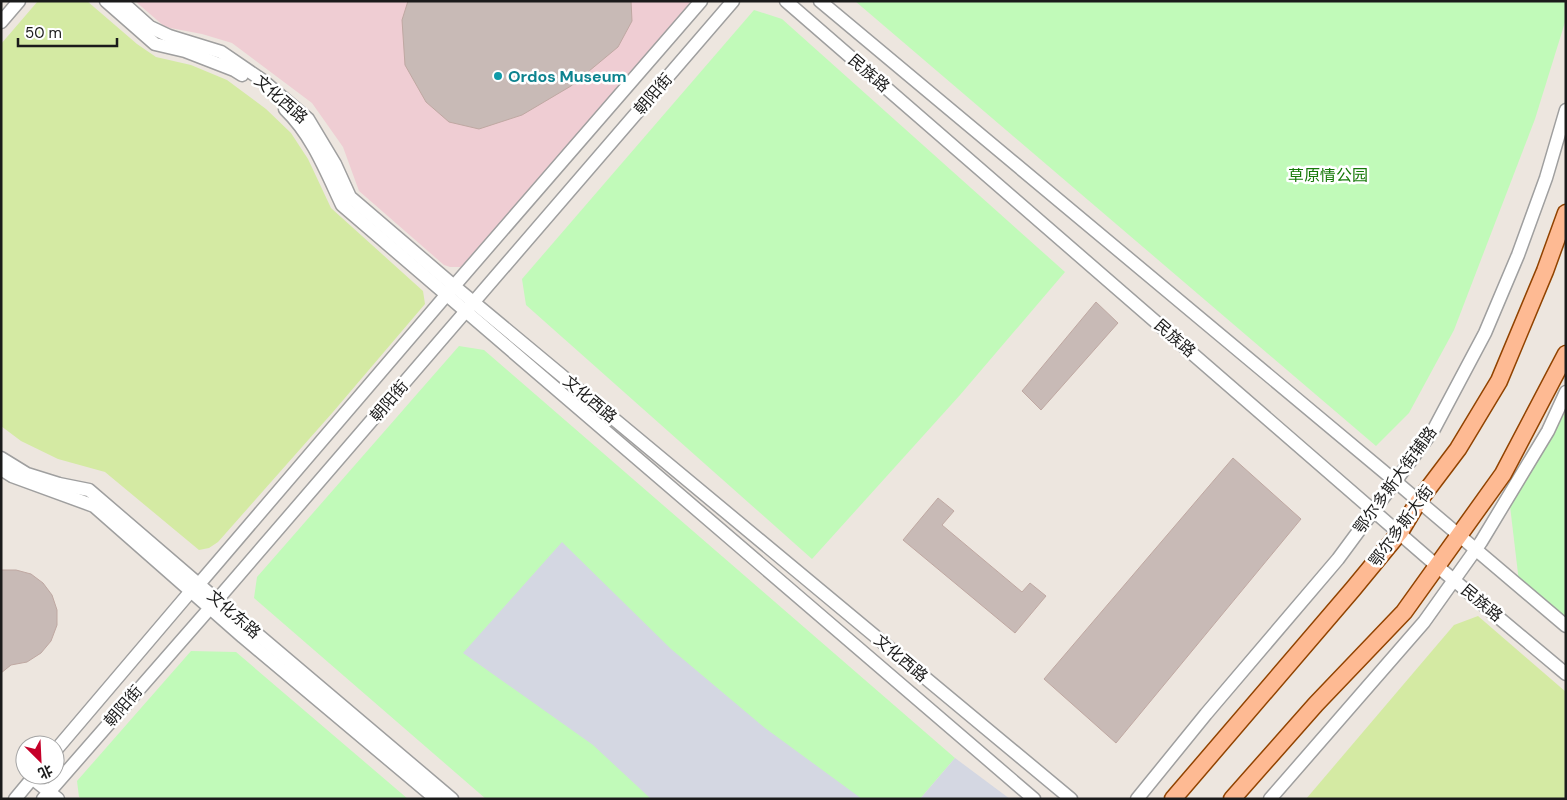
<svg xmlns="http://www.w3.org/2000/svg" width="1567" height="800" viewBox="0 0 1567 800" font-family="'DM Sans','Noto Sans SC',sans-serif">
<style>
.commercial{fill:#efcdd3}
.grass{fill:#d4eaa3}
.park{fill:#c1fab9}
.plaza{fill:#d4d7e2}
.building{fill:#c8bab6;stroke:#bfa8a2}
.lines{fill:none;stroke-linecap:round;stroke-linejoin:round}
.minor-casing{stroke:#9f9f9f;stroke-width:15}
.major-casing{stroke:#914300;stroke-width:19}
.minor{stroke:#fff;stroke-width:12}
.major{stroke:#feba93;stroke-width:16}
.culture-dot{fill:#0f9aa8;stroke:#fff;stroke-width:2}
.labels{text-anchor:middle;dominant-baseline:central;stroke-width:5;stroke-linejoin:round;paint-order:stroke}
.street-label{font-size:16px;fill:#1b1b1b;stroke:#fff}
.culture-label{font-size:16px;font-weight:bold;fill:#0d838f;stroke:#fff;text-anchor:start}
.park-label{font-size:16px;fill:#167908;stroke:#fff}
</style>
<rect width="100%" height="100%" fill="#ede6df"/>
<!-- commercial -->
<path class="commercial" d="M135,1H694L461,267H450L444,265L359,191L343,147L312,103L232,43L202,34L165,27Z"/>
<!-- grass -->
<g class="grass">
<path d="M38,1H87L137,44L156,57L191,65L227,80L266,109L291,133L308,159L331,208L423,291L425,304L333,412L218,542L209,548L199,550L105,472L58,459L21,441L1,426V44Z"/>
<path d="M1478,616L1566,692V799H1306L1454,625Z"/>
</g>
<!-- park -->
<g class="park">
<path d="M855,1H1566V19L1535,119L1454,330L1409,413L1376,446Z"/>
<path d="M754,10L782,19L1065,272L960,395L812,559L526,305L522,279Z"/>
<path d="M459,346L484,350L955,758L920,799H486L254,598L257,577Z"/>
<path d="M1566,411V619L1519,582L1510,506Z"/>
<path d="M191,651L236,652L408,799H82L79,797L77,781Z"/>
</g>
<!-- plaza -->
<g class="plaza">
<path d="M562,542L671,649L765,728L862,799H651L593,745L463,653Z"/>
<path d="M955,758L1010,799H920Z"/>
</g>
<!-- building -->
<g class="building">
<path d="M408,1H631L632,21L618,47L571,86L522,115L479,129L449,122L426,102L405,65L402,20Z"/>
<path d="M1096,302L1118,323L1041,410L1022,391Z"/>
<path d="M1233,458L1301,519L1116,743L1044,679Z"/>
<path d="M938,498L954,511L942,525L1022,592L1030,583L1046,596L1015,633L903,540Z"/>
<path d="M1,570H16L31,574L43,583L52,595L57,610V625L51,641L41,653L27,662L11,665L1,673Z"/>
</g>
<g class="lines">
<!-- minor casing -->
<g class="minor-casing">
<g id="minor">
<path d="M106,1L155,44L185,51L234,70L242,75"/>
<path d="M121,1L150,27L169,36L221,52L262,80L308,119L335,164L350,197L454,286L1071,799"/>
<path d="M786,1L1437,566L1566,674"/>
<path d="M820,1L1395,481L1566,626"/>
<path d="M1,22L19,1"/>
<path d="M285,109C312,135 326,171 342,205L1034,799"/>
<path d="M1,458L27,474L59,484L89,490L217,600L452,799"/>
<path d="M1,469L12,476L94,506L243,637L436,799"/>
<path d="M55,751L191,591L199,584L454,286L701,1"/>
<path d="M32,778L58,799"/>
<path d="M15,799L35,775"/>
<path d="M43,799L217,600L733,1"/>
<path d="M1137,799L1206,714L1338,559L1434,429L1485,333L1518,255L1546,178L1566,110"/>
<path d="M1270,799L1424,622L1481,542L1548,431L1566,392"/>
</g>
</g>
<!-- major casing -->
<g class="major-casing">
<g id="major">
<path d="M1173,799L1353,589L1400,532L1418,502L1458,449L1499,381L1545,271L1566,213"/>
<path d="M1232,799L1316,704L1404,612L1503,474L1566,354"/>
</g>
</g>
<!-- minor -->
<use href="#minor" class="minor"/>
<!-- major -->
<use href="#major" class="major"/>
</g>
<!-- markers -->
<circle class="culture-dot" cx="498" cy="76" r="5"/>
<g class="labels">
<!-- street labels -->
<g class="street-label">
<text transform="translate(869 73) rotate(41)">民族路</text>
<text transform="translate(653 94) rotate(-49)">朝阳街</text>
<text transform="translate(281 99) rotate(41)">文化西路</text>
<text transform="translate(1175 338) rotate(41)">民族路</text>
<text transform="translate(590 399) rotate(40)">文化西路</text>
<text transform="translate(389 401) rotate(-49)">朝阳街</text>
<text transform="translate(1395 480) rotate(-54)">鄂尔多斯大街辅路</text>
<text transform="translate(1401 526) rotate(-54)">鄂尔多斯大街</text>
<text transform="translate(1482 603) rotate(40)">民族路</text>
<text transform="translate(234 614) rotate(41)">文化东路</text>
<text transform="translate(901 658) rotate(40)">文化西路</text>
<text transform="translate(123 706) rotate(-49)">朝阳街</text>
</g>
<!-- culture labels -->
<g class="culture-label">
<text x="508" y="76">Ordos Museum</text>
</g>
<!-- park labels -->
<g class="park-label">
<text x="1328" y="175">草原情公园</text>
</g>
</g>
<!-- border -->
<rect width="1567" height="800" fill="none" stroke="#1b1b1b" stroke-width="5"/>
<!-- north arrow -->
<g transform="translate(40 760) rotate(156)"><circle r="24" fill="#ffffff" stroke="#a4a4a4"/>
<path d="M0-4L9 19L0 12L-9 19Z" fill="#c50029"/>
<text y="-8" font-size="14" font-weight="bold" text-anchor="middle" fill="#1b1b1b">北</text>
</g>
<!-- scale -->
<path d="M18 38v8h99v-8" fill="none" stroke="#1b1b1b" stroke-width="2.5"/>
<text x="25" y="38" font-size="15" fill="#1b1b1b" stroke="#ffffff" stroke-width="4" paint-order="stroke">50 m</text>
</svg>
